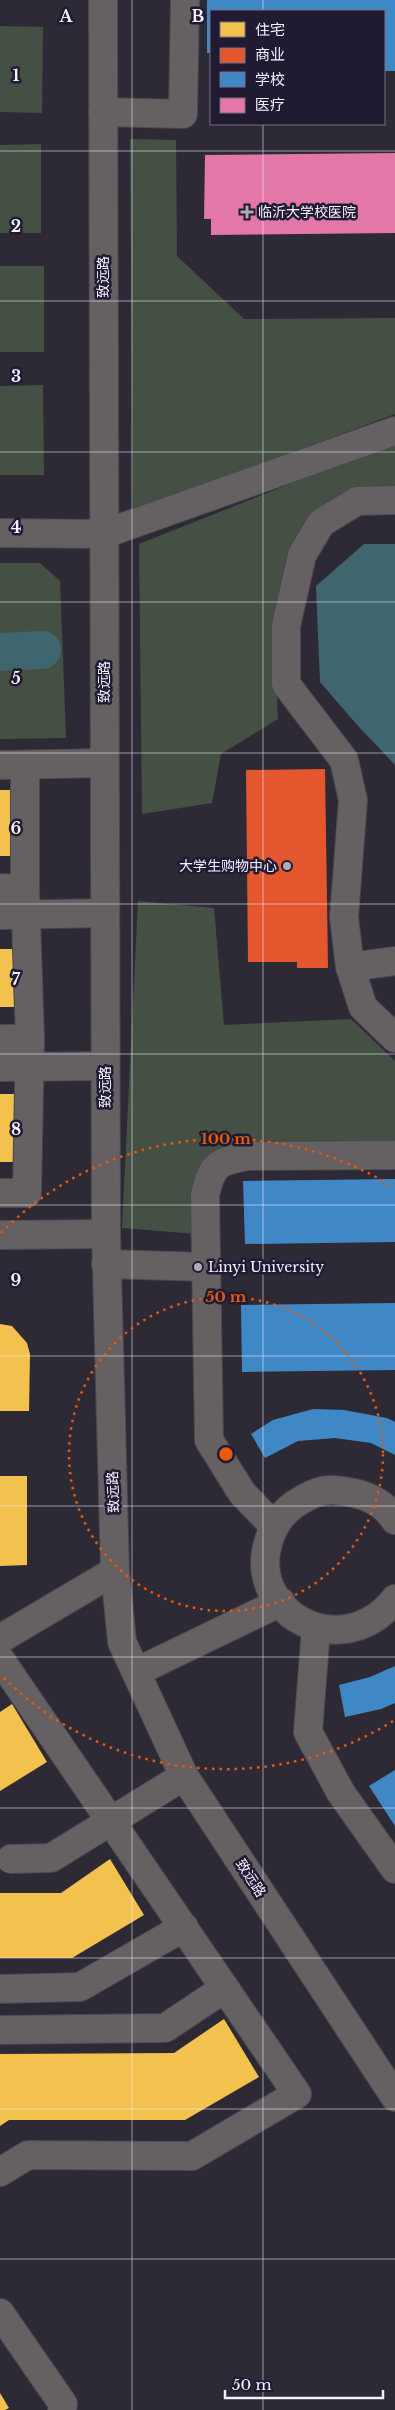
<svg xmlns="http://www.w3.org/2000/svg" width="395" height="2410" viewBox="0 0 395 2410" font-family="'Libre Baskerville','Noto Sans SC',serif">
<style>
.green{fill:#445043}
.water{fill:#3f666e}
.homes{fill:#f2c14e}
.shops{fill:#e4572e}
.schools{fill:#3f88c5}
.health{fill:#e377a8}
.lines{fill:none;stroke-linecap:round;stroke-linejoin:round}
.river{stroke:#3f666e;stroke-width:38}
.minor-casing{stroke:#4a4751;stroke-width:30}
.minor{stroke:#656163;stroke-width:28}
.grid{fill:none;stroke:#f4f1ff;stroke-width:1;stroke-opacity:0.55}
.ring{fill:none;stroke:#e8590c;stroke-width:2.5;stroke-dasharray:2.5 5}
.poi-dot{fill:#aeabb9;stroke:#201a32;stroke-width:2}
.labels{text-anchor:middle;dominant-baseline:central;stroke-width:5;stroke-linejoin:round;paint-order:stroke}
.poi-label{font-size:14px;fill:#f4f1ff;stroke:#201a32;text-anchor:start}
.street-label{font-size:14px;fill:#f4f1ff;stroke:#201a32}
.grid-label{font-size:16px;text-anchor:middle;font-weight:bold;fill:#f4f1ff;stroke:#201a32;stroke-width:5;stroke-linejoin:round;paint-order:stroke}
.centre{fill:#e8590c;stroke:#201a32;stroke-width:2.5}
.ring-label{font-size:15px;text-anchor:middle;font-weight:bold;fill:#e8590c;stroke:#201a32;stroke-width:5;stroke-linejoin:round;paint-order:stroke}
</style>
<rect width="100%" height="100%" fill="#2d2a36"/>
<!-- green -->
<g class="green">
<path d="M0,26L43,27L42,113L0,112Z"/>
<path d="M130,139L176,140L177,256L244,319L395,318V414L133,511Z"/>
<path d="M41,144V233H0V145Z"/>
<rect x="0" y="266" width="44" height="86"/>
<path d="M43,385L44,475H0V386Z"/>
<path d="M395,442V489L310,519L275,658L278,719L221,754L212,803L142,814L139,544Z"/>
<path d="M0,563H40L60,581L66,738L0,739Z"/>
<path d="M138,901L214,908L224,1025L351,1019L395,1061V1144L234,1145L196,1234L122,1228Z"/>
</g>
<!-- water -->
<path class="water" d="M364,544H395V765L359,727L320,682L316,586Z"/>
<!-- homes -->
<g class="homes">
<path d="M0,790H15L14,856H0Z"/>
<rect x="0" y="949" width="15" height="58"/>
<path d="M0,1094H15L13,1162H0Z"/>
<path d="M0,1324L12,1326L27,1343L30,1354L29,1411H0Z"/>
<path d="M0,1476H27V1565L0,1566Z"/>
<path d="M12,1704L47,1762L0,1791V1712Z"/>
<path d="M110,1859L144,1915L72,1958H0V1893H61Z"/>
<path d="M224,2019L259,2077L185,2120H9L0,2126V2054L174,2053Z"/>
<path d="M0,2393L9,2408L5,2410H0Z"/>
</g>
<!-- shops -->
<path class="shops" d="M325,769L328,968H297V962H248L246,770Z"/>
<!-- schools -->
<g class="schools">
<path d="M207,0H395V71H384V11H211V53H207Z"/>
<path d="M395,1179V1242L245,1244L243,1181Z"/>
<path d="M395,1303V1370L242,1372L241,1305Z"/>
<path d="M313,1409L344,1410L387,1418L395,1422V1455L371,1443L335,1438L298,1441L265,1458L251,1434L273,1420Z"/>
<path d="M395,1666V1703L381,1709L345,1717L339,1685L370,1677Z"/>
<path d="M395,1770V1826L369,1786Z"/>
</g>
<!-- health -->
<path class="health" d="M395,153V233L211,235V219H204L205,155Z"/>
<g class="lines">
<!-- river -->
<path class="river" d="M0,652L42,650"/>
<!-- minor casing -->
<g class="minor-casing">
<g id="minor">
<path d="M103,0L106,1234L115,1571L122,1642L184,1776L395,2097"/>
<path d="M103,112L183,114L185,0"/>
<path d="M395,500L357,501L321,523L302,555L286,626V684L344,760L353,800L344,917L350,967L363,1007L395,1038"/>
<path d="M0,533L104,534L395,431"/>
<path d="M0,765L104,763"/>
<path d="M0,888L25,889V765"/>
<path d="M0,915L105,913"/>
<path d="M350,967L395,961"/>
<path d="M0,1039H30L25,889"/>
<path d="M0,1067L105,1066"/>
<path d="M0,1193H27L30,1039"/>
<path d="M0,1235L106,1234"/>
<path d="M106,1264L206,1267"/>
<path d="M395,1520C381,1498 358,1492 333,1490C319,1489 306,1497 295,1504C283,1512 275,1523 270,1537C242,1613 343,1666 395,1599"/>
<path d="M274,1526L242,1493L209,1440L205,1195C212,1164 218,1161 249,1156L395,1155"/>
<path d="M316,1628L308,1732L341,1793L395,1869"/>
<path d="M0,1639L115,1571"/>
<path d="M0,1659L297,2094L192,2156L28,2155L0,2172"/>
<path d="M136,1672L281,1602"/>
<path d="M11,1859L51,1858L184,1776"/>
<path d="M0,1989L80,1987L184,1927"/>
<path d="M0,2030L165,2028L225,1988"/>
<path d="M0,2313L63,2404L62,2410"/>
</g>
</g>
<!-- minor -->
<use href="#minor" class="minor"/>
</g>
<!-- grid -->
<path class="grid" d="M132,0V2410M263,0V11M263,124V2410M0,151H395M0,301H395M0,452H395M0,602H395M0,753H395M0,904H395M0,1054H395M0,1205H395M0,1356H395M0,1506H395M0,1657H395M0,1808H395M0,1958H395M0,2109H395M0,2259H395"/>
<!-- distance rings -->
<g class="ring">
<circle cx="226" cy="1454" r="157"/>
<path d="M393 1721A315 315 0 0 1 1 1675M1 1233A315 315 0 0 1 393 1187"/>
</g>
<!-- markers -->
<g class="poi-dot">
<path d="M244.5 204.5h5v5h5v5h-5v5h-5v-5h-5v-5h5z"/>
<circle cx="287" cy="866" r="5"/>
<circle cx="198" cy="1267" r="5"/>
</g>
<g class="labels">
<!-- poi labels -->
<g class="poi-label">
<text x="258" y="212">临沂大学校医院</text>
<text x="277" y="866" text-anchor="end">大学生购物中心</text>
<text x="208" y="1267">Linyi University</text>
</g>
<!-- street labels -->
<g class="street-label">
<text transform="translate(103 277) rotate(-90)">致远路</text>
<text transform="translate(104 682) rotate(-90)">致远路</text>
<text transform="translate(105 1087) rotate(-90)">致远路</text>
<text transform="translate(113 1492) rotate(-92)">致远路</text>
<text transform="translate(251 1878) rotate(57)">致远路</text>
</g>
</g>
<g class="grid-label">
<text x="66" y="22">A</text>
<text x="198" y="22">B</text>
<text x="16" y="81">1</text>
<text x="16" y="232">2</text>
<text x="16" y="382">3</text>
<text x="16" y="533">4</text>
<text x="16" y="684">5</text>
<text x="16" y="834">6</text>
<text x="16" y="985">7</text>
<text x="16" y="1135">8</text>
<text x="16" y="1286">9</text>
</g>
<circle cx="226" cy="1454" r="8" class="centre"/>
<g class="ring-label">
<text x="226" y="1144">100 m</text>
<text x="226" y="1302">50 m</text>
</g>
<!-- legend -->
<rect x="210" y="10" width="175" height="115" fill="#201a32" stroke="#757084"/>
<rect x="220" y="22" width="25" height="15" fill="#f2c14e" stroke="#757084"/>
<text x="255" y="35" font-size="15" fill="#f4f1ff">住宅</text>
<rect x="220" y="48" width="25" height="15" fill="#e4572e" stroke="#757084"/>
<text x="255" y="60" font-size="15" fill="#f4f1ff">商业</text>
<rect x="220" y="72" width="25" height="15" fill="#3f88c5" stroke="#757084"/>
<text x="255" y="85" font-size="15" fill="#f4f1ff">学校</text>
<rect x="220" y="98" width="25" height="15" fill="#e377a8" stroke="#757084"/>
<text x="255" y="110" font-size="15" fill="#f4f1ff">医疗</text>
<!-- scale -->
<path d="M225 2390v8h158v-8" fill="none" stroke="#f4f1ff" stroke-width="2.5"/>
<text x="232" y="2390" font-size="15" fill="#f4f1ff" stroke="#201a32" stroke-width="4" paint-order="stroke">50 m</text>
</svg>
